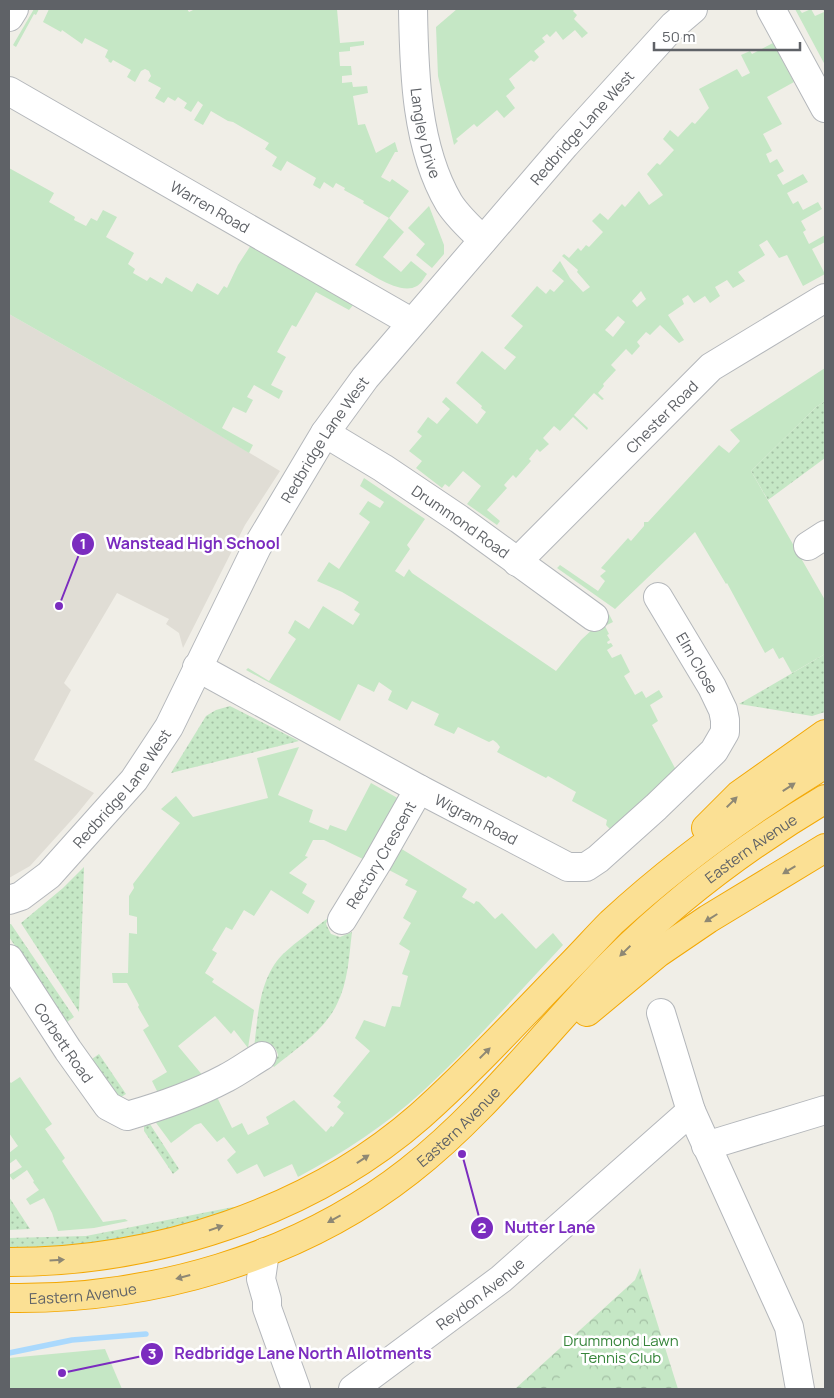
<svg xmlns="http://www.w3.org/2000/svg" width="834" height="1398" viewBox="0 0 834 1398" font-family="Manrope,sans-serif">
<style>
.education{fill:#e0ddd5}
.grass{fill:url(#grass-dots)}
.park{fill:url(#park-crowns)}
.garden{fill:#c5e7c5;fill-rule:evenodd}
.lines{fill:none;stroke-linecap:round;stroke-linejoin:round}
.stream{stroke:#aad9fd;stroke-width:5.5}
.minor-casing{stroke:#b4b7bb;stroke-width:30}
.highway-casing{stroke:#f3a805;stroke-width:30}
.minor{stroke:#fff;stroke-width:28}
.highway{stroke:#fbe094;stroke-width:28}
.oneway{fill:#8e8874}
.labels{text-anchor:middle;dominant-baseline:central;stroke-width:5;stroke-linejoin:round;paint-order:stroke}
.street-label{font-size:15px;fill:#5f6267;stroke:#fff}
.park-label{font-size:15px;fill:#37853b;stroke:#fff}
.leader{fill:none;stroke:#7b2cbf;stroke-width:2}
.callout-dot{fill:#7b2cbf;stroke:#fff;stroke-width:2}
.mark-label{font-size:15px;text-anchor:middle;font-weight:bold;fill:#fff}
.callout-label{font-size:16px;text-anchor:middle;font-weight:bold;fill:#7b2cbf;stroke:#fff;stroke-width:5;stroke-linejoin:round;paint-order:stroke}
</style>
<defs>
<pattern id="grass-dots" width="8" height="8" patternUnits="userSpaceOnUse" patternTransform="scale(1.25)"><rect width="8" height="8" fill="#c5e7c5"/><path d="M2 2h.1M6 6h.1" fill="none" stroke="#a3bfa4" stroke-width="1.8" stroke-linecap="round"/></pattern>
<pattern id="park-crowns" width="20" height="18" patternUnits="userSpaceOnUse" patternTransform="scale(1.25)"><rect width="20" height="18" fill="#c5e7c5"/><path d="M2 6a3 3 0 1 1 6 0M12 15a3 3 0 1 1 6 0" fill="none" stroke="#a3bfa4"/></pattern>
</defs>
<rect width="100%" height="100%" fill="#f0eee7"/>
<!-- education -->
<path class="education" d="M9,314L162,401L280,471L245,525L183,648L179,633L166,624L169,619L117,593L64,683L71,690L34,760L94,793L77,814L30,866L9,878Z"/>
<!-- grass -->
<g class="grass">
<path d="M825,401V458L768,500L751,471L816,407Z"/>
<path d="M825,654V712L812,716L739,704Z"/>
<path d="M230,706L299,741L171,773L206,716L216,710Z"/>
<path d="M84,867V868L79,1012L21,923L63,888Z"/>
<path d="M328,918L326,924L331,934L340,937L352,932C349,956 348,983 337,1004C324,1031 296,1049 274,1067L273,1066L278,1055C274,1041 265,1042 254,1048C258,1016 259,978 283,954C297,941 313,930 328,918Z"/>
<path d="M9,924H11L74,1017L67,1022L9,937Z"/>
<path d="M99,1054L126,1094L121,1097L116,1094L92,1059Z"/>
<path d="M148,1121L179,1169L173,1174L144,1131V1124Z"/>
<path d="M9,1197L30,1229L9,1230Z"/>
<path d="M233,1207L239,1210L122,1242L9,1252V1238L86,1236Z"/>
</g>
<!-- park -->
<path class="park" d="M640,1268L678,1389H515L635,1280Z"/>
<!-- garden -->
<g class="garden">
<path d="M34,9H39L36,15L34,14L16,47L13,45Z"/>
<path d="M49,9H187L189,12L195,9H337L340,43L364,41V45L350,47V51L339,52L340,66H351L352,75L342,76V83L352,82L353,87L367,86L368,93L353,96L358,125L365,124L376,153L395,142L398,152H395L381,177L390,182L392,179L409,191L389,218L404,232L383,257L401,272L411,261L427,274C424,278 421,284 417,286C400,296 370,273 355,265L389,218L363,203L364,201L344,190L345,188L336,183L333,188L324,182L320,189L313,185L316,178L287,161L281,171L272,166L277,157L265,149L269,143L233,122L228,121L211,111L203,125L194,120L203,105L198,101L191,112L184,108L187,103L178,97L175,101L168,97L164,103L155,98L161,88L148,81L151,76L149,71L145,69L141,71L135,82L127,77L131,70L113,60L111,63L108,61L109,60L105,57L108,50L85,38L82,44L62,30L61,32L43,22Z"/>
<path d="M457,9H575L573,11L577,15L574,19L588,33L582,38L575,30L563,40L556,31L550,37L547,34L542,38L545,42L534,51L539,57L534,62L531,60L509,79L515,88L506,96L515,108L504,118L497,110L477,127L474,124L456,139L458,141L454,145L438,76L436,27Z"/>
<path d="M795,9H799L802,13L811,9L815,16L824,12L823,9H825V65Z"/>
<path d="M773,43L794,82L767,97L782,124L763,134L772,151L766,154L770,163L777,159L784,171L777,175L783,185L803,174L808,182L787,193L793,204L798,201L803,210L818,202L822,209L801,221L806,230L803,232L809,244L825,235V242L812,249L825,274L803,286L787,255L779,258L767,240L759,245L765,255L738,272L745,281L733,288L727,280L715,287L720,296L710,303L705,296L694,303L688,295L682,299L684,304L668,315L684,340L679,343L660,325L650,335L646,332L637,342L640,346L632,355L626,349L611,365L616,370L603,384L604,386L598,393L604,399L602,400L594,393L574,415L588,428L587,430L573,417L560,431L554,426L543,438L549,444L540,452L537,449L529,459L531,461L516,478L513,475L504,485L507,488L487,510L500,521L497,525L467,504L481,486L463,471L449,487L445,484L442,488L416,468L422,461L409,451L422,436L417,432L428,417L437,424L450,409L442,402L446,397L477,424L486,412L481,408L482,406L456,383L482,351L505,370L516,357L504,348L523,326L511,316L537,286L546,294L550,289L554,292L564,281L552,271L560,261L570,278L583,292L590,287L577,272L578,270L562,256L564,254L569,258L578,248L581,251L586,245L589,247L603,232L592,221L600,213L608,220L622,204L625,207L639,191L649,205L663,195L647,174L657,163L660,165L674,150L663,139L670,130L678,137L692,122L695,124L709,108L699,89L737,69L742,77L750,73L741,55L750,51L752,54ZM641,291L646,299L637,307L632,301ZM618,316L625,322L613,337L605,330Z"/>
<path d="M9,168L54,193L49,202L75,217L74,220L86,226L91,218L97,221L103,210L117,217L106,237L134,253L128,264L135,269L133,273L147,281L150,277L162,284L166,277L192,292L197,283L218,295L224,286L227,288L238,265L251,245L354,304L349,310L316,292L296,327L292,325L277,352L286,357L271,385L283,391L279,399L254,385L247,397L253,400L246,413L233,407L222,428L253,445L249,453L162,401L9,314Z"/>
<path d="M429,206L444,245V254L432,268L416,255L425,244L408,228Z"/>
<path d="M825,368V401L816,407L751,471L825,600V654L792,673L783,657L779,659L773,648L765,653L727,583L726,584L695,532L615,609L557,568L560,565L598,591L605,581L600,576L606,571L601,568L628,538L631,541L644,526V522H648L719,445L729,453L740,441L730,430Z"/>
<path d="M364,478L425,519L407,545L410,549L395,571L404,577L409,569L412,573L556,671L581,640L609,614L613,622L605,626L609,634L607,635L610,640L607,642L608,644L611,643L613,646L607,650L612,658L621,654L630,672L624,676L635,695L642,691L646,698L659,690L663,697L650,705L658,721L652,725L676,770L611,830L606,825L607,820L572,801L576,792L548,776L546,778L497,752L500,747L497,743L493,740L489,742L458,727L454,734L434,725L439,714L412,701L407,710L388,700L392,691L379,682L374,692L358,684L340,721L246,670L248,668L269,681L296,639L288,633L295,620L309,629L323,606L353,625L360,614L354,610L359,602L342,592L317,581L329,562L339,569L370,522L359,514L368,501L380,508L384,502L360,486Z"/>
<path d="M299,747L278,795L313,810L309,822L328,830L330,825L346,831L371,783L401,800L367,861L324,840H313L305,856L308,857L289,873L307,884L302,893L315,901L308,914L271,890L254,916L244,910L232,930L226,927L212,950L217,953L205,973L214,979L212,982L254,1010L248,1048L234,1030L231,1034L215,1016L178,1046L204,1077L159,1095L152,1081L167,1072L143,1030L149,1026L138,1007L139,1005L127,983H113L112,973H128L129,933L137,934V917L129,915V896L134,888L133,884L180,823L161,809L176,796L193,817L268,798L257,758Z"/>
<path d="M400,848L467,889L462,897L474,904L476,901L479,902L495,919L502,913L536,949L553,933L563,945C517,994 473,1045 423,1091C386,1125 343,1153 298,1177L292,1164L264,1177L257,1164L237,1174L227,1160L236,1152L224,1137L217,1142L201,1123L195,1125L171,1143L154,1120L216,1095L232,1128L242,1123L248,1135L269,1124L266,1117L294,1100L326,1132L331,1126L333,1127L344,1113L337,1107L341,1102L333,1096L370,1051L355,1038L364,1020L385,1027L392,1006L400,1007L408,976L402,974L410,951L399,944L411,923L403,918L417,891L405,885L408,880L387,869Z"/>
<path d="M20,1077L52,1124L45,1129L65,1158L62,1161L103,1222L125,1219L128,1221L94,1228L58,1231L52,1213L44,1198L30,1205L26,1199L39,1190L33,1182L34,1181L27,1170L13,1180L9,1175L22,1167L16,1159L9,1164V1153L18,1146L9,1133V1081L11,1083Z"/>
<path d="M105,1349L122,1389H9V1358Z"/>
<path d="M581,1360L606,1389H564L557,1380Z"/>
</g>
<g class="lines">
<!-- stream -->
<path class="stream" d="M9,1353L72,1340L146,1334"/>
<!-- minor casing -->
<g class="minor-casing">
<g id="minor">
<path id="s1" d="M413,9C414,72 416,147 449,203C458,217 471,229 483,240"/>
<path d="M771,9L825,108"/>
<path d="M9,17L14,9"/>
<path id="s2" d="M9,91L411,322"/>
<path id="s3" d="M325,433L383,468L459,519L594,617"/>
<path d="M808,546L825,535"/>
<path id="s4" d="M517,562L711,367L825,298"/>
<path id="s5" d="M197,667L419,789L568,867H586L598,859L656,807L714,751L725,732V720L723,710L712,687L658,597"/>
<path id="s6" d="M9,900L21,896L49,875L134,780L169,727L257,547L325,433L365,378L565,145L673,26L693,9"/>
<path id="s7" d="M342,920L377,863L419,789"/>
<path id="s8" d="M9,959L68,1050L108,1106L127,1116C162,1106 194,1095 226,1078C238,1072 250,1063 262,1056"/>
<path d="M661,1013L691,1111L789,1327L800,1389"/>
<path d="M706,1146L825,1110"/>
<path d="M265,1252L261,1279L267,1300V1308L296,1389"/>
<path id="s9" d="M353,1389L501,1279L691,1111"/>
</g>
</g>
<!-- highway casing -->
<g class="highway-casing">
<g id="highway">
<path d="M706,828L739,795L825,734"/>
<path d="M587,1012L658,953L708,919L825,848"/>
<path d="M9,1262C155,1262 309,1213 420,1116C473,1069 521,1016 570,966C584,952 597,937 611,923C676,863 750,810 825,764"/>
<path id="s10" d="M9,1298C149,1300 297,1259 409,1171C486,1111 545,1031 613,962C677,898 748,845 825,799"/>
</g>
</g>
<!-- minor -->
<use href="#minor" class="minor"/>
<!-- highway -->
<use href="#highway" class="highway"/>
</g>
<!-- one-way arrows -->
<defs><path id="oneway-solid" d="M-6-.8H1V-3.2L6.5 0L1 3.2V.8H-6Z" transform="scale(1.25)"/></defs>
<g class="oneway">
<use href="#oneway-solid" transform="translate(789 787) rotate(-33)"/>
<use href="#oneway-solid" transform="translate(732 802) rotate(-45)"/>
<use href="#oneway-solid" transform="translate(789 870) rotate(149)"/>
<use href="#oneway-solid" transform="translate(711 918) rotate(148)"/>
<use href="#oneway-solid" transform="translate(625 951) rotate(136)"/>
<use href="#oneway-solid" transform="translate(485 1053) rotate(-45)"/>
<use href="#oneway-solid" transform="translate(363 1159) rotate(-34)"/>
<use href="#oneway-solid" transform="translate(334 1219) rotate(151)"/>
<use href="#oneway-solid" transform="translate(216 1228) rotate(-19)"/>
<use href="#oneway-solid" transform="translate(57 1260) rotate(-4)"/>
<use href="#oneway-solid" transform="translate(183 1277) rotate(165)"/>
</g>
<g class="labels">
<!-- street labels -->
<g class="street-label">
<text stroke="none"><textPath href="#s6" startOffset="971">Redbridge Lane West</textPath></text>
<text stroke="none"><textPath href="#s1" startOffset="125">Langley Drive</textPath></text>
<text stroke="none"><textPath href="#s2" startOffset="232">Warren Road</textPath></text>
<text stroke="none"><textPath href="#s4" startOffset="205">Chester Road</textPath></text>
<text stroke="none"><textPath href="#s6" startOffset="566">Redbridge Lane West</textPath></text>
<text stroke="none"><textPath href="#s3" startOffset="162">Drummond Road</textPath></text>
<text transform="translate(697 663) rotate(60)">Elm Close</text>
<text stroke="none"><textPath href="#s6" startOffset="161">Redbridge Lane West</textPath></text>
<text stroke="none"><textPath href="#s5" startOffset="318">Wigram Road</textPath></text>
<text stroke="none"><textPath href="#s10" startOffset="899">Eastern Avenue</textPath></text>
<text stroke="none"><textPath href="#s7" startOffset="76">Rectory Crescent</textPath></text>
<text stroke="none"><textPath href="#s8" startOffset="100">Corbett Road</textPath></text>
<text stroke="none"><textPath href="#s10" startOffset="494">Eastern Avenue</textPath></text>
<text stroke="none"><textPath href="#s10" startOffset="74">Eastern Avenue</textPath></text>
<text stroke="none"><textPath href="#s9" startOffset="159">Reydon Avenue</textPath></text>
</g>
<!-- park labels -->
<g class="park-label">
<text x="621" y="1340">Drummond Lawn<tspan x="621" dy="17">Tennis Club</tspan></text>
</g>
</g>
<!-- callouts -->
<path class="leader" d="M59 606L83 544M462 1154L482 1228M62 1373L152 1354"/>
<g class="callout-dot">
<circle cx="59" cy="606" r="5"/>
<circle cx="462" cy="1154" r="5"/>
<circle cx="62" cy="1373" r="5"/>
<circle cx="83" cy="544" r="12"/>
<circle cx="482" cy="1228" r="12"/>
<circle cx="152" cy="1354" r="12"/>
</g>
<g class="mark-label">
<text x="83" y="549">1</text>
<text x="482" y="1233">2</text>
<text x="152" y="1359">3</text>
</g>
<g class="callout-label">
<text x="193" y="549">Wanstead High School</text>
<text x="550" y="1233">Nutter Lane</text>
<text x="303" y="1359">Redbridge Lane North Allotments</text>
</g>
<!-- border -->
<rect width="834" height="1398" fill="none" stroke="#5f6267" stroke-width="20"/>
<!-- scale -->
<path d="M654 42v8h146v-8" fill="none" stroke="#5f6267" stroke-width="2.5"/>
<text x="662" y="42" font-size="15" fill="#5f6267" stroke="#ffffff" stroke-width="4" paint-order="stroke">50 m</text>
</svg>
